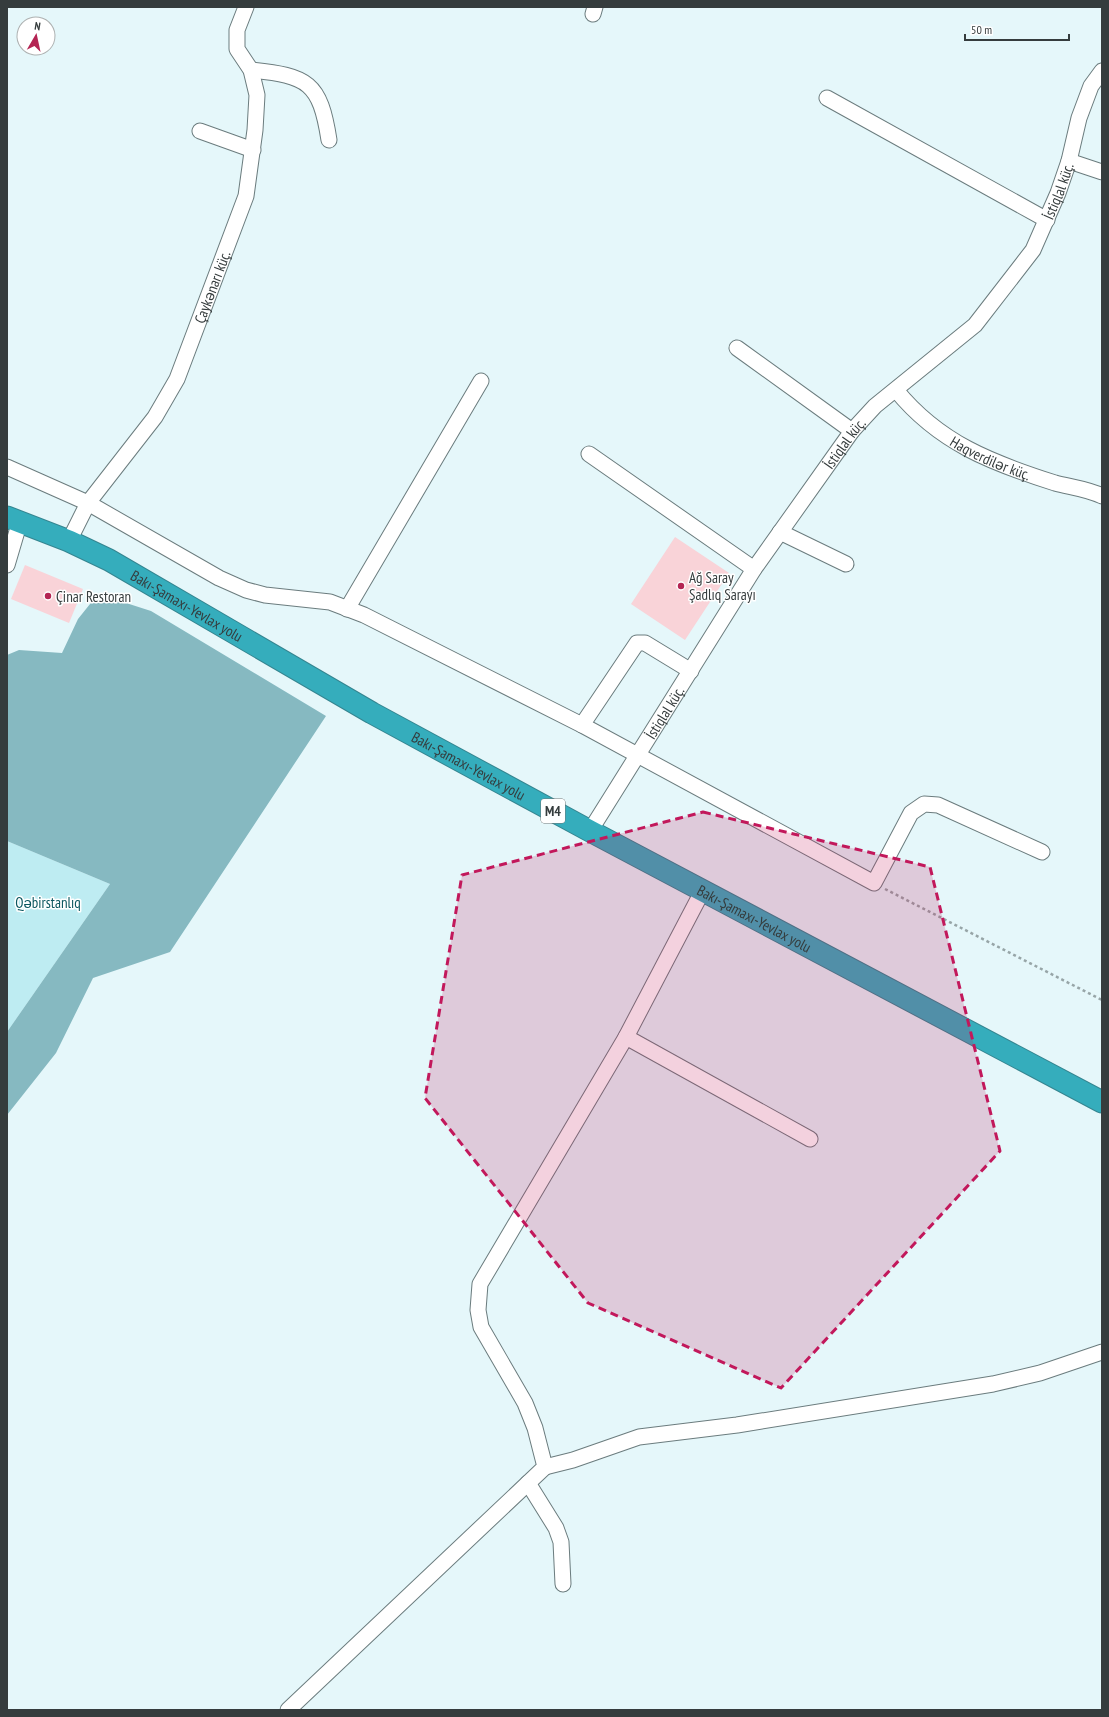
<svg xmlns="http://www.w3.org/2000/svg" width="1109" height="1717" viewBox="0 0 1109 1717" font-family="'PT Sans Narrow',sans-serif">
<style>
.green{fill:#beecf2}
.forest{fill:#86b9c1}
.building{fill:#f9d3d8}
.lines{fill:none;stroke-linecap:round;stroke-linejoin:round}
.minor-casing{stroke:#6b7c7e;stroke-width:17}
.highway-casing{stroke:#358590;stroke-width:23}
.path{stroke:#97a5a7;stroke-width:2.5;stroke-dasharray:3 3;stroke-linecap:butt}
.minor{stroke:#fff;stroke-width:15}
.highway{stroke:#35adbc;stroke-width:21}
.marked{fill:#c2185b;fill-opacity:0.2;stroke:#c2185b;stroke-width:3;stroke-dasharray:8 5;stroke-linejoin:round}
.poi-dot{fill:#b42453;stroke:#fff;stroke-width:1.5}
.labels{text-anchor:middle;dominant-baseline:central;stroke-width:3;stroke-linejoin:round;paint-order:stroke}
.shield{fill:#fff;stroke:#727677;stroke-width:1}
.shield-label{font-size:14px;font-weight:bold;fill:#353c3d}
.street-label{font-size:15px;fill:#353c3d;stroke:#fff}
.poi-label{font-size:15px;fill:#353c3d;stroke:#fff;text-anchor:start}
.park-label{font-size:15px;fill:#0a565f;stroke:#fff}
</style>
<rect width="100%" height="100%" fill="#e5f7fa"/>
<!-- green -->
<path class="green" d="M7,841L110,884L7,1032Z"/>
<!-- forest -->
<path class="forest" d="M98,594L151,611L326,716L170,952L93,978L56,1053L7,1115V1032L110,884L7,841V655L19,650L62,653L78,619Z"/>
<!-- building -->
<g class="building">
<path d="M675,537L729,573L685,640L631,604Z"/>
<path d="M25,565L83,589L69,623L11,599Z"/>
</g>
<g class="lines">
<!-- minor casing -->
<g class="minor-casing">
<g id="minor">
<path d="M593,14L595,7"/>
<path d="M251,70C308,76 320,82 329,140"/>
<path d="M827,98L1047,220"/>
<path d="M200,131L253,150"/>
<path d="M1069,161L1102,172"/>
<path d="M737,348L852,431"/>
<path id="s1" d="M896,390C939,443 992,463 1055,483C1070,487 1088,489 1102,496"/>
<path d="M589,454L754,569"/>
<path d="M7,467L88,503L219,578L246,590L265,595L330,602L364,615L582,725L874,883L911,813L924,804L938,805L1042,852"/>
<path d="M780,532L846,564"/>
<path id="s2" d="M69,541L88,503L155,417L177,379L246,196L255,130L257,95L251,70L237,49V30L246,7"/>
<path d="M7,565L20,521"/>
<path d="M347,609L481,381"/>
<path d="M582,725L637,643H645L691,671"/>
<path id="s3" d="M590,831L754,569L852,431L875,406L975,325L1033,250L1058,193L1069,161L1079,118L1091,86L1102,71"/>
<path d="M626,1037L810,1139"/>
<path d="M545,1467L573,1460L639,1437L737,1425L993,1384L1040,1373L1102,1352"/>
<path d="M528,1483L556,1528L561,1542L563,1584"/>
<path d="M288,1710L545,1467L535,1428L525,1403L481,1327L478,1310L480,1284L626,1037L703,890"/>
</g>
</g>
<!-- highway casing -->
<g class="highway-casing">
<g id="highway">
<path id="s4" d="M7,517L69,541L109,560L372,713L590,831L1102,1102"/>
</g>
</g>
<!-- path -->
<path class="path" d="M885,889L1102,1000"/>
<!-- minor -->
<use href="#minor" class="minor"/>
<!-- highway -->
<use href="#highway" class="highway"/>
</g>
<!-- marked area -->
<path class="marked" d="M703,812L930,867L1000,1151L781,1388L588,1303L425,1098L462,875Z"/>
<!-- markers -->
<g class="poi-dot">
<circle cx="681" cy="586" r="4"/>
<circle cx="48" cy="596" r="4"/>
</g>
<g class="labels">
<!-- shield labels -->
<rect class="shield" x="541" y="799" width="24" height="24" rx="3"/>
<g class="shield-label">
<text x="553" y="811">M4</text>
</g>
<!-- street labels -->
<g class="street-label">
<text stroke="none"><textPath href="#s3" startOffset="800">İstiqlal küç.</textPath></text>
<text stroke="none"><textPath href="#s2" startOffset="294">Çaykənarı küç.</textPath></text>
<text stroke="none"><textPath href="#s3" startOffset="464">İstiqlal küç.</textPath></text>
<text stroke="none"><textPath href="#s1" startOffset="118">Haqverdilər küç.</textPath></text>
<text stroke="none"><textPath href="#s4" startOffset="201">Bakı-Şamaxı-Yevlax yolu</textPath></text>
<text stroke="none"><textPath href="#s3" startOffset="140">İstiqlal küç.</textPath></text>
<text stroke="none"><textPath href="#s4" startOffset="525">Bakı-Şamaxı-Yevlax yolu</textPath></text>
<text stroke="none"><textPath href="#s4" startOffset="849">Bakı-Şamaxı-Yevlax yolu</textPath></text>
</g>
<!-- poi labels -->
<g class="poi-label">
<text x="689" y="577">Ağ Saray<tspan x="689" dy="17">Şadlıq Sarayı</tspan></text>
<text x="56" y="596">Çinar Restoran</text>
</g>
<!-- park labels -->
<g class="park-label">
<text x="48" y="902">Qəbirstanlıq</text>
</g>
</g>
<!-- border -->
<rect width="1109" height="1717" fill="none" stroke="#353c3d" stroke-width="16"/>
<!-- north arrow -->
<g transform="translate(36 36) rotate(9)"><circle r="19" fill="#ffffff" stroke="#aeb1b1"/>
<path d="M0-3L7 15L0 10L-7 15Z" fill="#b42453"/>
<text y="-6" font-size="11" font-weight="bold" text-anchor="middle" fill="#353c3d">N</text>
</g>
<!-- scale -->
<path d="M965 34v6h104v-6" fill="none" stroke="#353c3d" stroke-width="2"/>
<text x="971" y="34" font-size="12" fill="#353c3d" stroke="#ffffff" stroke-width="3" paint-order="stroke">50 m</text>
</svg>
